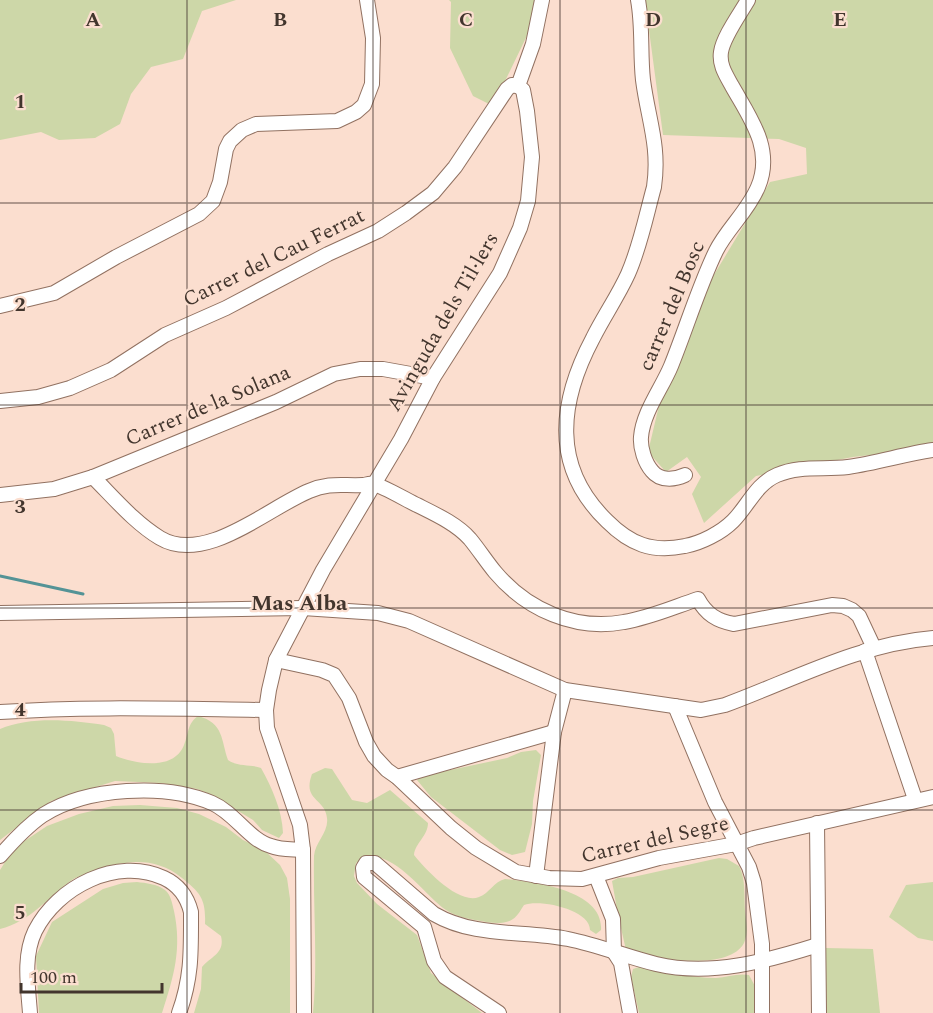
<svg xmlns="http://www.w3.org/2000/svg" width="933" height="1013" viewBox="0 0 933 1013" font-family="Spectral,serif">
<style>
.green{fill:#cdd7a8}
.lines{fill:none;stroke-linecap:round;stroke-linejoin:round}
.stream{stroke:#549396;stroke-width:3}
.minor-casing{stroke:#917161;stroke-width:16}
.minor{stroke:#fff;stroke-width:14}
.grid{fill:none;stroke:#42352d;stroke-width:1.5;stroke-opacity:0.55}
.labels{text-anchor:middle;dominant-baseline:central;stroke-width:4.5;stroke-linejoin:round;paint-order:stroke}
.street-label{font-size:21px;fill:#42352d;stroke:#fbdecf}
.neighbourhood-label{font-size:22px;font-weight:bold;fill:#42352d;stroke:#fbdecf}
.grid-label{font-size:20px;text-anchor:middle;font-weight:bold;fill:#42352d;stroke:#fbdecf;stroke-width:4.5;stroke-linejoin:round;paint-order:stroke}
</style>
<rect width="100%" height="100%" fill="#fbdecf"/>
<!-- green -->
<g class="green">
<path d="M0,0H236L202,11L183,59L151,67L131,94L120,124L95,138L59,140L41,132L0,140Z"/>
<path d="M449,0H536L537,15L493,106L473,96L450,48L451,2Z"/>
<path d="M645,0H933V448L853,457L756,476L704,523L692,494L701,477L687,457L666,472L648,452L661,397L712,278L770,182L807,174L806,148L779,139L663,135Z"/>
<path d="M198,716C224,723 221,740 228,760C238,767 250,764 261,768C272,788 282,810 283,833L279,838L262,830L253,820L210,794L197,789L161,783L115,781L51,801L0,840V729C30,716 72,720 104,725L111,728L114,734L116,756C136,764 174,771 184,745C189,733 187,724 198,716Z"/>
<path d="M536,750L541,755L533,801L532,824L525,852L512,855L500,850L431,797L417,780L422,776L507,758L521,752Z"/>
<path d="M325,768L332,769L352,800L367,803L390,790L428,823C428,836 415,843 414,855C426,870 459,905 479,897C490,893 493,882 505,879C534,882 604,890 601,930L596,934L590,930C590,910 541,899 524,905C521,909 518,916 513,919C504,925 491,923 481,921C469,919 457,917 446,910C424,896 387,838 356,863L354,876L357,883L377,904L417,935L431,973L482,1013H313C318,961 313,909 314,856C315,842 329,832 327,818C325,798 302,801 312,774Z"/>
<path d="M140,805L177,808L199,814L226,827L243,840L264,850L280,865L287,878L290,899V1013H194L201,989L202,967C212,956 225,953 221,936L205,924C206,900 201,893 182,878C155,856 124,860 94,871C87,874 78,876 72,880C48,897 30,922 0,929V870L14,848L47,826L79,814L113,806Z"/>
<path d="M719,858L727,859L739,866C746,879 744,896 745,911C746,922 749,932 744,943C729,972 652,959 626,950L618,915L612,881L618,878L633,877Z"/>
<path d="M137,882C146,883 157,884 165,890C171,895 172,903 174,911C182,949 174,976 162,1013H39L36,956L52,922L103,889L123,883Z"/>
<path d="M933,882V941L918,938L889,917L906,885Z"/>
<path d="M826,948L873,949L880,1013H825Z"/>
<path d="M639,967C664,971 691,978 716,978C727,977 738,973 749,975L756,988V1013H639L631,977L633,969Z"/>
</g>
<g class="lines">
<!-- stream -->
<path class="stream" d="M0,576L83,594"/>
<!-- minor casing -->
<g class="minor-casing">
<g id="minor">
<path d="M638,0C643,27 640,53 643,80C648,119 660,146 654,187C646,216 640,247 628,274C618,296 604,316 593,338C559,402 551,467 607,521C630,544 652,553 685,546C701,543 721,533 733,521C748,506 756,484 777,475C800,465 824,470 848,467C877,463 905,454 933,450"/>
<path d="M0,306L54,293L116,257L199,214L213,201L220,182L226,149L230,141L242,130L256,124L337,121L356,112L364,105L372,84L373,38L367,0"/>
<path d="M0,401L38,397L70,388L111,370L165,335L226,308L328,254L378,231L406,213L433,193L455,167L507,89L512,85L518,86"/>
<path d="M685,475C674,480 660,481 652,471C645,463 640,448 641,437C643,412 662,388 671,366C686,329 699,286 716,251C727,229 748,211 758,187C774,149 750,118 732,86C726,75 719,65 721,52C723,37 740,14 748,0"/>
<path d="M93,477C114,498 135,523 160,538C205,565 268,508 309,491C330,482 342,486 363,485C366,485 369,483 372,484C380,484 408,501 417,505C435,514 457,524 470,539C479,550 486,561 495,572C527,610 575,631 624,622C649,618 674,607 698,599C706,614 717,621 734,624L832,605L843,606L852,610L859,616L874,648"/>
<path d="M0,495L54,489L93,477L276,402L334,374L360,369H383L433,378"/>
<path d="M0,613L303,608L378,613L409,621L565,690L701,710L725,705C793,680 859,644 933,638"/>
<path d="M865,651L915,799"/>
<path d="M276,660L322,670L334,675L349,698L366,742L374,756L387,770L397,777L451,828L476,848L516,872L549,878L582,879L659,858L736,844L754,838L933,797"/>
<path d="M675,706L715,802L749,867L754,883L762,944V1013"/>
<path d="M0,712C88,706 178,709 266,710"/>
<path d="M397,777L554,732"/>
<path d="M817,823L819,1013"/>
<path d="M0,856C13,841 27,826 43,815C87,787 166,783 212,803C235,813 249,840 271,846C281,850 293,849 303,850"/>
<path d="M536,876L554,732L565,690"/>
<path d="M596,876L613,919L614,952L621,963L630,1013"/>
<path d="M30,1013C28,986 23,956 35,931C57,887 117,856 164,878C179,885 187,896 191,912C191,951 192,977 179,1013"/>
<path d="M304,1013L303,850L300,825L267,728L266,710L269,690L276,660L323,570L401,439L433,378L500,273L520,228L528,201L532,157L527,111L523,90L518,86L533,44L542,0"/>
<path d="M499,1013L445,977L434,961L424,927L364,877L363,868L366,863H375L434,914C475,938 524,930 568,939C598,945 627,957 656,964C710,977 767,961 818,945"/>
</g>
</g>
<!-- minor -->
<use href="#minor" class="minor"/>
</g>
<!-- grid -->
<path class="grid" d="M187,0V1013M373,0V1013M560,0V1013M746,0V1013M0,203H933M0,405H933M0,608H933M0,810H933"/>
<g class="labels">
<!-- street labels -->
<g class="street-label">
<text transform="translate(274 258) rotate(-26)">Carrer del Cau Ferrat</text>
<text transform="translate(672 306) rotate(-67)">carrer del Bosc</text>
<text transform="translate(443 322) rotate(-60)">Avinguda dels Til·lers</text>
<text transform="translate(208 406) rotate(-23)">Carrer de la Solana</text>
<text transform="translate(655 840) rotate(-13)">Carrer del Segre</text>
</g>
<!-- neighbourhood labels -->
<g class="neighbourhood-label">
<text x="299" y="603">Mas Alba</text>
</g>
</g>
<g class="grid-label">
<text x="93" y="26">A</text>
<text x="280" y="26">B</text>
<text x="466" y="26">C</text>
<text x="653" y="26">D</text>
<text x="840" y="26">E</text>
<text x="20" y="108">1</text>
<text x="20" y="311">2</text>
<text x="20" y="513">3</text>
<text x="20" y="716">4</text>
<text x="20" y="919">5</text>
</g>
<!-- scale -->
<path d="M21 983v9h141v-9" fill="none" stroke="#42352d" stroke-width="3"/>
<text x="30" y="983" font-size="18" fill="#42352d" stroke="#fbdecf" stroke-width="4.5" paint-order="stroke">100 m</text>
</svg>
